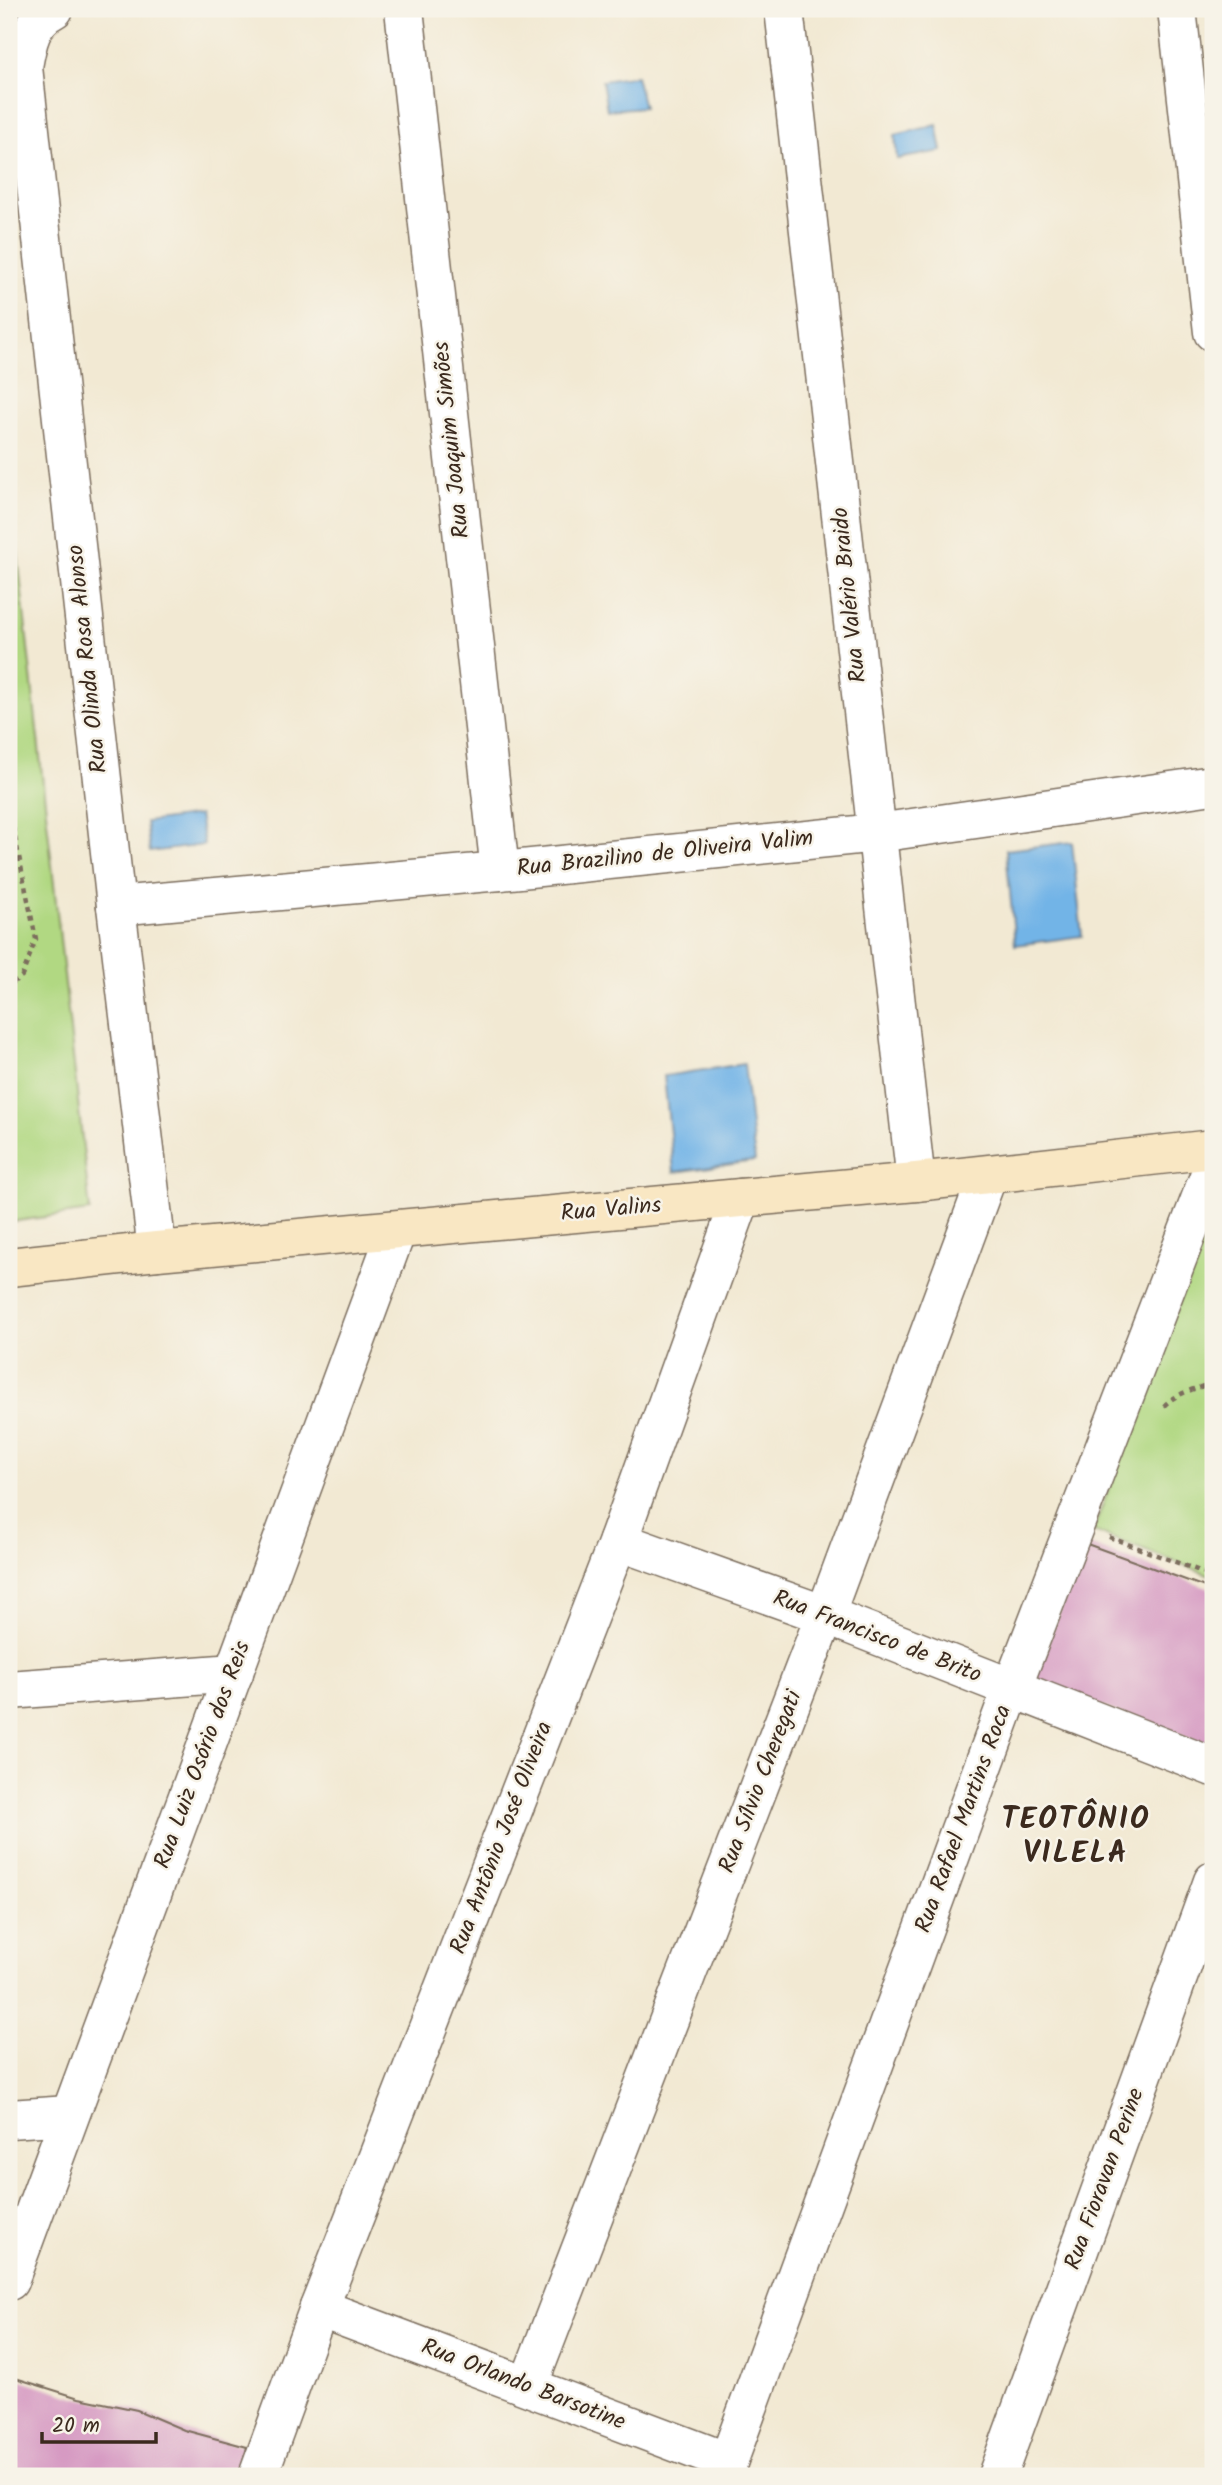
<svg xmlns="http://www.w3.org/2000/svg" width="1222" height="2485" viewBox="0 0 1222 2485" font-family="Kalam,sans-serif">
<style>
.green{fill:#b1d882;stroke:#768150;stroke-width:2}
.water{fill:#72b4e7;stroke:#566f82;stroke-width:2}
.building{fill:#d69ac2}
.lines{fill:none;stroke-linecap:round;stroke-linejoin:round}
.street-casing{stroke:#7b6d5d;stroke-width:41}
.secondary-casing{stroke:#7b6d5d;stroke-width:41}
.path{stroke:#7b6d5d;stroke-width:4.5;stroke-dasharray:5 5;stroke-linecap:butt}
.street{stroke:#fff;stroke-width:38}
.secondary{stroke:#f9e7c3;stroke-width:38}
.labels{text-anchor:middle;dominant-baseline:central;stroke-width:5;stroke-linejoin:round;paint-order:stroke}
.street-label{font-size:23px;fill:#3b2a1e;stroke:#f7f3e8}
.district-label{font-size:30px;font-weight:bold;letter-spacing:2px;fill:#3b2a1e;stroke:#f7f3e8}
</style>
<rect width="100%" height="100%" fill="#f7f3e8"/>
<filter id="ink" filterUnits="userSpaceOnUse"><feTurbulence type="fractalNoise" baseFrequency=".0143" numOctaves="2"/><feDisplacementMap in="SourceGraphic" scale="14" xChannelSelector="R" yChannelSelector="G"/><feConvolveMatrix kernelMatrix="1 2 1 2 8 2 1 2 1" color-interpolation-filters="sRGB"/></filter>
<filter id="wash" filterUnits="userSpaceOnUse"><feTurbulence type="fractalNoise" baseFrequency=".00686" numOctaves="4" result="noise"/><feDisplacementMap in="SourceGraphic" scale="28" xChannelSelector="R" yChannelSelector="G"/><feGaussianBlur stdDeviation="1.57" result="paint"/><feColorMatrix in="noise" values="0 0 0 0 0 0 0 0 0 0 0 0 0 0 0 0 0 1.4 0 .05"/><feComposite in="paint" operator="in"/></filter>
<g filter="url(#wash)">
<rect width="100%" height="100%" fill="#f2e9d3"/>
<!-- green -->
<g class="green">
<path d="M9,475L90,1211L9,1222Z"/>
<path d="M1213,1209V1576L1093,1531Z"/>
</g>
<!-- water -->
<g class="water">
<path d="M636,76L644,107L607,110L602,81Z"/>
<path d="M937,125L942,151L897,159L895,135Z"/>
<path d="M199,815L204,845L150,852L146,822Z"/>
<path d="M1072,842L1082,936L1015,945L1006,850Z"/>
<path d="M744,1064L755,1161L674,1172L664,1076Z"/>
</g>
<g id="blocks">
<!-- building -->
<g class="building">
<path d="M1087,1544L1213,1590V1747L1032,1681Z"/>
<path d="M9,2376L79,2398L137,2410L184,2430L247,2447L239,2476H9Z"/>
</g>
</g>
</g>
<g filter="url(#ink)">
<use href="#blocks" fill-opacity="0" stroke="#7b6d5d" stroke-width="2"/>
<g class="lines">
<!-- street casing -->
<g class="street-casing">
<g id="street">
<path d="M54,9C31,20 27,43 23,67L116,906L157,1251"/>
<path d="M404,9L500,871"/>
<path d="M784,9L916,1182"/>
<path d="M1177,9L1213,332"/>
<path d="M116,906L500,871L877,833L1213,785"/>
<path d="M618,1541L825,1615L1213,1767"/>
<path d="M9,1690L234,1673"/>
<path d="M9,2119L69,2115"/>
<path d="M9,2281L397,1230"/>
<path d="M319,2308L728,2462"/>
<path d="M528,2386L825,1615L988,1175"/>
<path d="M258,2476L319,2308L618,1541L741,1198"/>
<path d="M723,2476L1012,1688L1213,1166"/>
<path d="M997,2476L1213,1881"/>
</g>
</g>
<!-- secondary casing -->
<g class="secondary-casing">
<path id="secondary" d="M9,1267L157,1251L916,1182L1213,1149"/>
</g>
<!-- path -->
<g class="path">
<path d="M9,808L36,939L22,976L9,985"/>
<path d="M1164,1406C1176,1393 1197,1388 1213,1383"/>
<path d="M1109,1537L1213,1576"/>
</g>
<!-- street -->
<use href="#street" class="street"/>
<!-- secondary -->
<use href="#secondary" class="secondary"/>
</g>
</g>
<g class="labels">
<!-- street labels -->
<g class="street-label">
<text transform="translate(452 440) rotate(-96)">Rua Joaquim Simões</text>
<text transform="translate(850 595) rotate(-96)">Rua Valério Braido</text>
<text transform="translate(88 659) rotate(-96)">Rua Olinda Rosa Alonso</text>
<text transform="translate(665 854) rotate(-6)">Rua Brazilino de Oliveira Valim</text>
<text transform="translate(611 1210) rotate(-5)">Rua Valins</text>
<text transform="translate(877 1637) rotate(21)">Rua Francisco de Brito</text>
<text transform="translate(203 1755) rotate(-70)">Rua Luiz Osório dos Reis</text>
<text transform="translate(761 1782) rotate(-69)">Rua Sílvio Cheregati</text>
<text transform="translate(964 1819) rotate(-70)">Rua Rafael Martins Roca</text>
<text transform="translate(502 1838) rotate(-69)">Rua Antônio José Oliveira</text>
<text transform="translate(1105 2179) rotate(-70)">Rua Fioravan Perine</text>
<text transform="translate(523 2385) rotate(21)">Rua Orlando Barsotine</text>
</g>
<!-- district labels -->
<g class="district-label">
<text x="1076" y="1820">TEOTÔNIO<tspan x="1076" dy="34">VILELA</tspan></text>
</g>
</g>
<!-- margin -->
<rect width="1222" height="2485" fill="none" stroke="#f7f3e8" stroke-width="35"/>
<!-- scale -->
<path d="M42 2432v10h114v-10" fill="none" stroke="#3b2a1e" stroke-width="3.5"/>
<text x="52" y="2432" font-size="21" fill="#3b2a1e" stroke="#f7f3e8" stroke-width="5" paint-order="stroke">20 m</text>
</svg>
